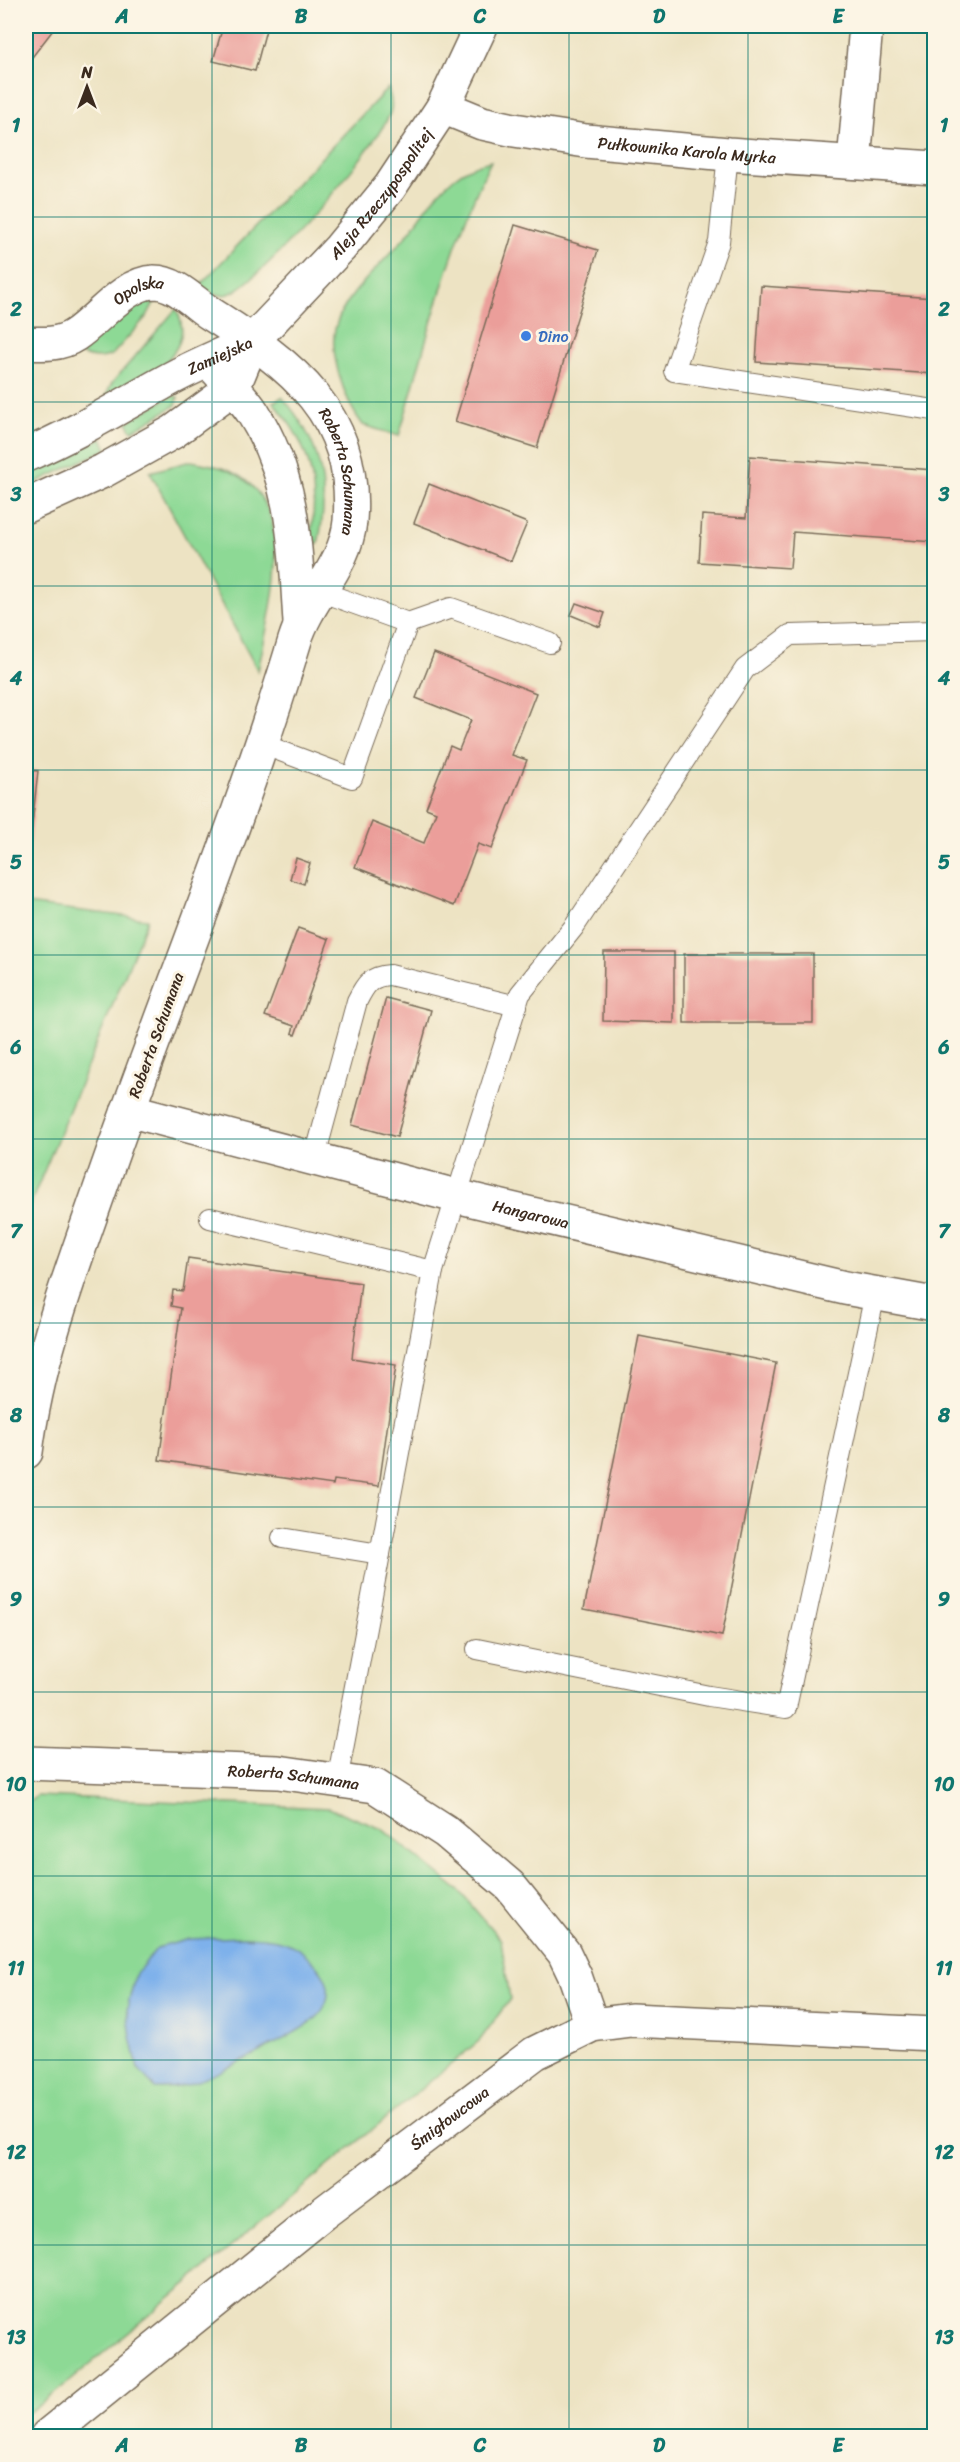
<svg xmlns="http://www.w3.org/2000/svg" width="960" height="2462" viewBox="0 0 960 2462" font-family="Sriracha,sans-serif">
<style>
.green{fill:#8dd995;stroke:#64825a;stroke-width:1.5}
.water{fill:#7eb1eb;stroke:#5c6e84;stroke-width:1.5}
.building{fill:#eb9e9a}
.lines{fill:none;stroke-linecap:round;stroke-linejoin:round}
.service-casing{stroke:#796b58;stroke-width:22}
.minor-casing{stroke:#796b58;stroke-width:36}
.tertiary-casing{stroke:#796b58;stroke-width:36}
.service{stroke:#fff;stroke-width:20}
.minor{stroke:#fff;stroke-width:33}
.tertiary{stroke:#fff;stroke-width:33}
.grid{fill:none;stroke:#0f766e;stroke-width:1.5;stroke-opacity:0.55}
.shop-dot{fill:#3f7fe0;stroke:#fcf5e5;stroke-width:2}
.labels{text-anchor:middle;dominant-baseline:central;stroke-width:6;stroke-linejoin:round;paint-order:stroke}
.street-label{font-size:16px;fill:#3b2a1e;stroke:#fcf5e5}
.shop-label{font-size:16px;fill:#366cbe;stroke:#fcf5e5;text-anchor:start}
.neatline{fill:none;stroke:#0f766e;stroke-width:2}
.grid-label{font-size:20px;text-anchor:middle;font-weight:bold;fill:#0f766e}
</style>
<rect width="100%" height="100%" fill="#fcf5e5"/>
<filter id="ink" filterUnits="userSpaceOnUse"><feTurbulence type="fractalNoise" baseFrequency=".0167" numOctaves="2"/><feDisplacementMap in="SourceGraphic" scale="12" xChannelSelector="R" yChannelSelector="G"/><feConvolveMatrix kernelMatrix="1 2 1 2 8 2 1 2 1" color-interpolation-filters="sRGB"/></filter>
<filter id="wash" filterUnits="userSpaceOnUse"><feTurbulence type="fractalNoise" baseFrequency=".008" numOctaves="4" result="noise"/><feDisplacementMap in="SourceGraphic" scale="24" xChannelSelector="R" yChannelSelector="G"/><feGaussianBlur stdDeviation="1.35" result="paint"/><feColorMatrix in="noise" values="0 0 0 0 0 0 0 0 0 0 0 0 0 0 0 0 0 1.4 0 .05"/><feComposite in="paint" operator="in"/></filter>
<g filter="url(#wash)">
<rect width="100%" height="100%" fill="#ede3c3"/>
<!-- green -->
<g class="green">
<path d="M388,88C390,95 393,103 391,110C384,140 257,287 228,294C217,297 207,293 198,287Z"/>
<path d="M491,161C448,249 426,343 399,436L363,425C346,404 329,356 335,329C343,295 385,262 407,235C423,215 434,194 454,178C466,168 477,164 491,161Z"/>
<path d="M157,297L147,316L113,354C101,361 86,358 75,351L130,304Z"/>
<path d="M176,309C201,353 139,382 108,400L106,395L112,383Z"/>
<path d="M172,395L178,397L176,405L132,431L127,422Z"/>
<path d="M282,397C321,442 331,486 318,544L309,542C321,486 311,446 273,402Z"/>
<path d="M102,438L107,449L26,487V474Z"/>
<path d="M191,461C201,463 212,465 222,468C306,497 270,608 258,671L150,472Z"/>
<path d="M26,904L148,919L26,1215Z"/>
<path d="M37,1796L329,1808L382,1829L459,1891L501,1940L510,1999L480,2040L43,2403L26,2414V1804Z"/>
</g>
<!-- water -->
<path class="water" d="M243,1937C274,1938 294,1939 316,1965C330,1980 333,1995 320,2014C309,2029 204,2082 183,2086C174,2088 164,2088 155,2088L138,2068L131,2037L127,2008L136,1974L157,1948L190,1939Z"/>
<g id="blocks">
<!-- building -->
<g class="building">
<path d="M26,26H56L26,65Z"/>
<path d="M223,26H267L255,71L213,61Z"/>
<path d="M515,225L598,250L537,448L455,422Z"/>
<path d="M761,286L934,298V374L756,362Z"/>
<path d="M750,456L934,470V542L793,532L790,568L699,562L702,515L746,518Z"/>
<path d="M429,484L527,523L511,561L414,523Z"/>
<path d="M576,603L605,613L600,627L571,615Z"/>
<path d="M434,653L536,693L512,755L527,760L492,849L478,844L454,906L355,867L372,822L424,843L436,812L426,808L450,746L459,750L471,720L416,698Z"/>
<path d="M26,770L38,771L28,861H26Z"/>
<path d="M296,858L310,863L304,884L290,879Z"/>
<path d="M298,928L329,939L295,1035L292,1033L294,1026L265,1016Z"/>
<path d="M604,952H674V1023L603,1021Z"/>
<rect x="684" y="954" width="129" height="69"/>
<path d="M386,998L431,1010L397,1137L352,1125Z"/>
<path d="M188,1258L361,1283L352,1358L396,1365L379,1486L334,1480L333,1485L159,1460L181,1308L171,1306L173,1290L183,1291Z"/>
<path d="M639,1336L776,1363L722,1636L584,1609Z"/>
</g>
</g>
</g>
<g filter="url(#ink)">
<use href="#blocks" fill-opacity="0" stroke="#796b58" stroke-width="1.5"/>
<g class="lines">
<!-- service casing -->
<g class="service-casing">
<g id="service">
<path d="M728,154L719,242L674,371L934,410"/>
<path d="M319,591L408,623L451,608L550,643"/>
<path d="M262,744L352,778L408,623"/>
<path d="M314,1160L357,1001C365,985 370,976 390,975L517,1006"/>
<path d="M210,1218L433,1271"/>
<path d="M282,1538L380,1554L433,1271L520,994L574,927L745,669L790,635L934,631"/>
<path d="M477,1649L709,1696L786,1708L875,1294"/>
<path d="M337,1781L380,1554"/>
</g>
</g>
<!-- minor casing -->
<g class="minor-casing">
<g id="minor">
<path id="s1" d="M443,107L482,123L514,130L586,141L728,154L934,168"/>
<path d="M854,162L866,26"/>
<path id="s2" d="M26,343C43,344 60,345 75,335C98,320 124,283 154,282C176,282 194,303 211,314C293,366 358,414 350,521C346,566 308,598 295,640C241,819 169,993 107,1169C75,1262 38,1354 26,1452"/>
<path d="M214,367C227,382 242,396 253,413C295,480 295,545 300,622"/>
<path id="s3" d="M128,1110L456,1196L845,1288L934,1304"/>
<path id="s4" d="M26,1763L278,1772L375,1786L445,1831L510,1886L564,1953L575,1976L592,2025"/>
<path id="s5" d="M47,2436L322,2214L535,2053L592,2025L631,2020L934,2034"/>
</g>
</g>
<!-- tertiary casing -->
<g class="tertiary-casing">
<g id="tertiary">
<path id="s6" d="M26,455C73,435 116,409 161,384C190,367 222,355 253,340"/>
<path id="s7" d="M26,506L103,471L173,432L233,388L253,340L340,248L390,187L443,107L481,26"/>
</g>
</g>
<!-- service -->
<use href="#service" class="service"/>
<!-- minor -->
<use href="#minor" class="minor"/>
<!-- tertiary -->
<use href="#tertiary" class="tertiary"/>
</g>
</g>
<!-- grid -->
<path class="grid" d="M212,26V2436M391,26V2436M569,26V2436M748,26V2436M26,217H934M26,402H934M26,586H934M26,770H934M26,955H934M26,1139H934M26,1323H934M26,1507H934M26,1692H934M26,1876H934M26,2060H934M26,2245H934"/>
<!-- markers -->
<circle class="shop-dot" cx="526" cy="336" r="6"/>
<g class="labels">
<!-- street labels -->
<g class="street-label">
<text stroke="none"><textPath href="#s1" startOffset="249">Pułkownika Karola Myrka</textPath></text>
<text stroke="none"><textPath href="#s7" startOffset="486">Aleja Rzeczypospolitej</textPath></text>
<text stroke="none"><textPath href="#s2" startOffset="130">Opolska</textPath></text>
<text stroke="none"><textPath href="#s6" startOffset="218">Zamiejska</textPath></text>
<text stroke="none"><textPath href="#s2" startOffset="428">Roberta Schumana</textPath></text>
<text transform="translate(156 1035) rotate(-70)">Roberta Schumana</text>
<text stroke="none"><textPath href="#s3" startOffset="416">Hangarowa</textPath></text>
<text stroke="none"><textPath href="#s4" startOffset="268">Roberta Schumana</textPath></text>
<text stroke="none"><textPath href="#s5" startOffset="513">Śmigłowcowa</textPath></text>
</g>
<!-- shop labels -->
<g class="shop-label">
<text x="538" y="336">Dino</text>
</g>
</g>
<!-- margin -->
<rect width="960" height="2462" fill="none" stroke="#fcf5e5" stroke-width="66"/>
<!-- north arrow -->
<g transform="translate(87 87)" stroke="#fcf5e5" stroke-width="4.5" paint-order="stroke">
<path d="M0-4.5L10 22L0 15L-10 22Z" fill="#3b2a1e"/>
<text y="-9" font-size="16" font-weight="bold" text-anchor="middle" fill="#3b2a1e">N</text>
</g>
<rect x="33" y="33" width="894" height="2396" class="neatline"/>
<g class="grid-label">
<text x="122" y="23">A</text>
<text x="301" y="23">B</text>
<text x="480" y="23">C</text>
<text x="659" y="23">D</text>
<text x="838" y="23">E</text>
<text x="16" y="132">1</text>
<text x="944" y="132">1</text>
<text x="16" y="316">2</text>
<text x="944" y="316">2</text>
<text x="16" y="501">3</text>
<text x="944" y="501">3</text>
<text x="16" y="685">4</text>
<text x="944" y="685">4</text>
<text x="16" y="869">5</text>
<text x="944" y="869">5</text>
<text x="16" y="1054">6</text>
<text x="944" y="1054">6</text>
<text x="16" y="1238">7</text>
<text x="944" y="1238">7</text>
<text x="16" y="1422">8</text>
<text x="944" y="1422">8</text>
<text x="16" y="1606">9</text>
<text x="944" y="1606">9</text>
<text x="16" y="1791">10</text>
<text x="944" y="1791">10</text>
<text x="16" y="1975">11</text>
<text x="944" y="1975">11</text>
<text x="16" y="2159">12</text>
<text x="944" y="2159">12</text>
<text x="16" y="2344">13</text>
<text x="944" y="2344">13</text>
<text x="122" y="2452">A</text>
<text x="301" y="2452">B</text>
<text x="480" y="2452">C</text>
<text x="659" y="2452">D</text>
<text x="838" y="2452">E</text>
</g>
</svg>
